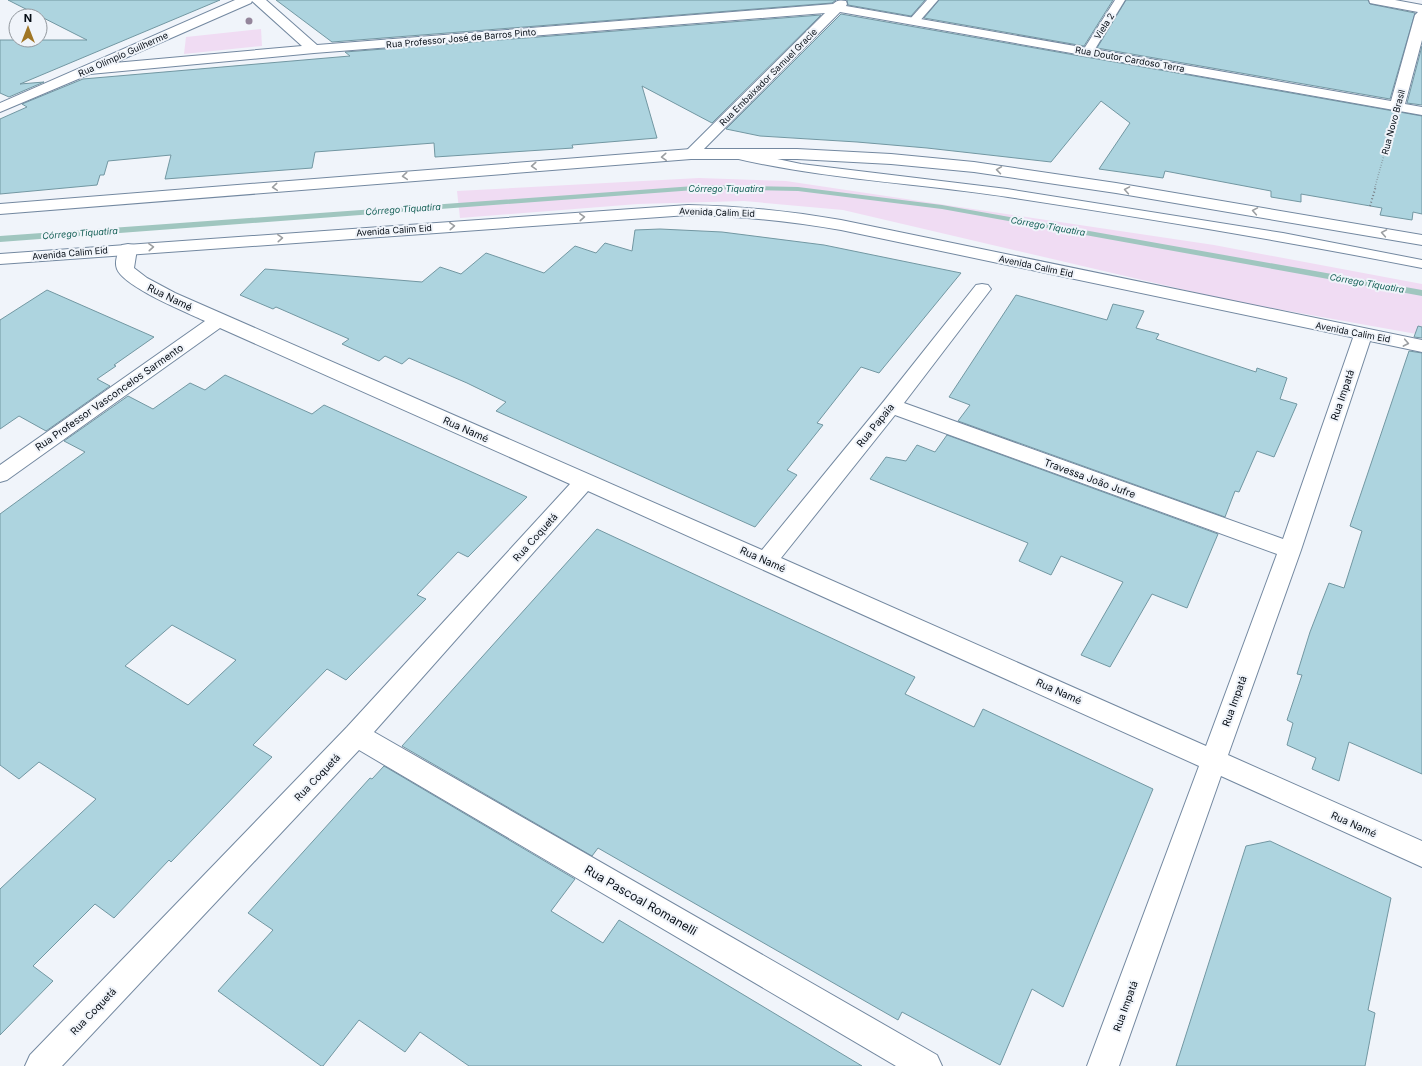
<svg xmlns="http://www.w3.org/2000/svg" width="1422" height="1066" viewBox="0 0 1422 1066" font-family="Inter,sans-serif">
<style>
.green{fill:#f0dcf3}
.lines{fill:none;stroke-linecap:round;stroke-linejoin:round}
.stream{fill:#a0c6bf;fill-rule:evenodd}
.building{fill:#add4df;stroke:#7297a2;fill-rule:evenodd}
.service-casing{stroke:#7388a0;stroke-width:2}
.minor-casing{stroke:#7388a0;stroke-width:2}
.primary-casing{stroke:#7388a0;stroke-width:2}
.path-far1{stroke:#767c83;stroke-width:1.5;stroke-dasharray:0.5 2;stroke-linecap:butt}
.path{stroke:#767c83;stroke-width:2;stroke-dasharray:1 2.5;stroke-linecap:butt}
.service{fill:#fff;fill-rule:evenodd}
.minor{fill:#fff;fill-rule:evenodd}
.primary{fill:#fff;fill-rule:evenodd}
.tree{fill:#94859b}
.oneway{stroke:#9b9ea1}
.labels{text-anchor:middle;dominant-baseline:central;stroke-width:4;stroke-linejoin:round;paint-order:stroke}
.far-street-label{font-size:9px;fill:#060d15;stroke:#f0f4fa}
.far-water-label{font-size:9px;font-style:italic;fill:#156057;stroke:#f0f4fa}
.street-label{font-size:10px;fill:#060d15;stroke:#f0f4fa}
.near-street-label{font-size:12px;fill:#060d15;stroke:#f0f4fa}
</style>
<rect width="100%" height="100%" fill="#f0f4fa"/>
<!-- green -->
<g class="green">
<path d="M261,29L262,46L184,54L186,37Z"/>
<path d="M699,178L786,181L1214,245L1422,284V335L1232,301L843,210L744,201L638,204L460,218L457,191Z"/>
</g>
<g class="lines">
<!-- stream -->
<path class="stream" d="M708,185L798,187L942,205L1422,290V296L942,209L798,191L708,189L0,242V236Z"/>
</g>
<!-- building -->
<g class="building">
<path d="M8,0H220L20,84L44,82L9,97L0,93V40H87Z"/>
<path d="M276,0H836L832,3L332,42Z"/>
<path d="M847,0H925L911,16L848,5Z"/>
<path d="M939,0H1113L1084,46L924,18Z"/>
<path d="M1126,0H1368L1370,4L1415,13L1390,99L1097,48Z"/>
<path d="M841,14L1422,116V214L1413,212L1412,220L1380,215L1382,208L1301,194V202L1271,197V191L1165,171L1163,178L1099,169L1130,123L1101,101L1051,162L927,148L857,142L760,136L726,129Z"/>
<path d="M821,15L712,123L642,86L657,138L572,145L573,148L435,157L434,143L315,152L312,168L165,179L171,155L108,161L104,175H100L97,185L0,194V119L27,107L22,104L83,79L350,56L345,52Z"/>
<path d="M1422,46V105L1407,103Z"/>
<path d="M660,229L722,232L824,245L961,273L879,373L861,367L817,423L823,425L787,470L797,475L755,527L496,411L506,402L467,383L409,358L402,364L385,356L379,361L342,344L349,339L276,307L273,309L240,295L265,269L422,282L440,267L461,274L486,253L544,273L575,246L596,253L605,243L632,251L635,230Z"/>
<path d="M47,290L154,337L114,365L116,366L97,379L110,386L46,431L19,416L0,429V320Z"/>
<path d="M1016,295L1107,320L1113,304L1144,311L1136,328L1159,334L1156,339L1256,372L1257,368L1287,378L1280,399L1297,404L1274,457L1257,451L1239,492L1235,491L1225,517L958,421L970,405L949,397Z"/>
<path d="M1418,326L1422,327V338L1414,337Z"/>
<path d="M1409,351L1422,353V774L1349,742L1339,781L1312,769L1316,758L1287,745L1293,723L1287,720L1302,675L1297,674L1310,632L1329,583L1344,588L1362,531L1350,526Z"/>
<path d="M225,375L312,414L324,405L527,497L468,557L458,552L417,595L426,599L346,680L327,669L253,745L272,757L171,862L169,860L114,918L95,904L33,966L53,981L0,1035V889L96,799L39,762L19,779L0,765V514L85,452L64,441L128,396L153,409L190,383L205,390ZM172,625L236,660L188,705L125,666Z"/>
<path d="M947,435L1218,534L1187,608L1152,594L1110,667L1081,655L1123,582L1061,556L1051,575L1019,561L1028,543L870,479L886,457L906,461L917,445L935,452Z"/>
<path d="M597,529L915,677L905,694L974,727L983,709L1153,789L1063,1007L1032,989L1000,1065L902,1012L898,1020L598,848L592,856L402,746Z"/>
<path d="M384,766L575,879L551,911L603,943L619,920L862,1066H469L420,1032L405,1052L359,1020L323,1066H321L218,991L273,930L248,913L370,778L372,779Z"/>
<path d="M1270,841L1391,898L1368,1010L1375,1013L1365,1066H1176L1246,846Z"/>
</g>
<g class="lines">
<!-- service casing -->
<g class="service-casing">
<g id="service">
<path d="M927,0H938L918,23H910L909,21L910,19Z"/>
<path d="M1115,0H1125L1092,54H1084L1082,52Z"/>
<path d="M734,150L801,164L1007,189L1283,233L1422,260V268C1285,241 1147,218 1008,197C915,183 821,179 730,157L728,154L730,151Z"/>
</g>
</g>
<!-- minor casing -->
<g class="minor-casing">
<g id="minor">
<path d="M235,0H266L317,45L833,4C837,0 840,0 846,1L847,4L846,6L1391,101L1415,15L1418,12L1375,4L1370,3L1369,0H1395L1422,5V40L1405,104L1422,107V115L840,12L696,157L691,159L686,157L683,154L686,151L825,13L314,53L90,74L0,112V103ZM252,1L302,46L114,63L251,3Z"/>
<path d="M128,244L134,245L137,249L134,268L147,278L175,293L762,550L884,401L976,285L982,284L988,285L991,289L904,403L1283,539L1354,335L1356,331L1363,329L1370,331L1372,335L1301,550L1228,755L1422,841V867L1221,776L1119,1066H1087L1199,766L588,491L374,732L937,1055L942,1066H896L359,750L62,1066H25L30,1055L347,727L570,484L220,328L7,480L0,482V465L205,321C186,312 124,287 117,269C114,262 118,251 122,245ZM895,415L1277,554L1206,746L781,558Z"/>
</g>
</g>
<!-- primary casing -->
<g class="primary-casing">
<g id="primary">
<path d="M691,149H797L891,154L974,162L1116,183L1422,235V245L1116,193L974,172L891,164L797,159H691L0,214V204Z"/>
<path d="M688,205C741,206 789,211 841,220L1422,340V352L841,230C788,221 742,216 688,215L0,264V254Z"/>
</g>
</g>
<!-- path-far1 -->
<path class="path-far1" d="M1375,187L1391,130"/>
<!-- path -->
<path class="path" d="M1370,206L1376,186"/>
<!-- service -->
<use href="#service" class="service"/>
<!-- minor -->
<use href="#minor" class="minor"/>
<!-- primary -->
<use href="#primary" class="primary"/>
</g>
<!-- trees -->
<circle class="tree" cx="249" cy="21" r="3.5"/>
<!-- one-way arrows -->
<defs><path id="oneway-chevron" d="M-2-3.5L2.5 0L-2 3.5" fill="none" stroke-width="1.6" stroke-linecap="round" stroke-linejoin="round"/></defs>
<g class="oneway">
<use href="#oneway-chevron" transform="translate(664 157) rotate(176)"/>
<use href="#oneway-chevron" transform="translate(534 166) rotate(176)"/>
<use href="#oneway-chevron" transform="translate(999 170) rotate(-172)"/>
<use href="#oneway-chevron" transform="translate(405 176) rotate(175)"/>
<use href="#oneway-chevron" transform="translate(275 187) rotate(175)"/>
<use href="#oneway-chevron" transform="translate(1127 190) rotate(-170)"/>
<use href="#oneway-chevron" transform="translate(1255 211) rotate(-170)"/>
<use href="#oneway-chevron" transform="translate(582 217) rotate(-4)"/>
<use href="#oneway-chevron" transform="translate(452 226) rotate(-4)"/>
<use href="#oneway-chevron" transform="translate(1384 233) rotate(-170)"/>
<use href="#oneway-chevron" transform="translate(280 238) rotate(-4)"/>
<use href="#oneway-chevron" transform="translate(151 247) rotate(-4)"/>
<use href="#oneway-chevron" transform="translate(1406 343) rotate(11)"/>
</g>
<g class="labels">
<!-- far-street labels -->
<g class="far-street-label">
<text transform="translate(1104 26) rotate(-58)">Viela 2</text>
<text transform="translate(461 38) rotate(-5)">Rua Professor José de Barros Pinto</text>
<text transform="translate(123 54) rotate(-24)">Rua Olímpio Guilherme</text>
<text transform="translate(1130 59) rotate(10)">Rua Doutor Cardoso Terra</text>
<text transform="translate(768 77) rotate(-45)">Rua Embaixador Samuel Gracie</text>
<text transform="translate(1393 122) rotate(-75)">Rua Novo Brasil</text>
<text transform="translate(717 212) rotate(2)">Avenida Calim Eid</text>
<text transform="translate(394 230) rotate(-4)">Avenida Calim Eid</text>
<text transform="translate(70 253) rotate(-5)">Avenida Calim Eid</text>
<text transform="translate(1036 266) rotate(12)">Avenida Calim Eid</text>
<text transform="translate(1353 332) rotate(11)">Avenida Calim Eid</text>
</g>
<!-- far-water labels -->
<g class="far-water-label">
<text x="726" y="188">Córrego Tiquatira</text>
<text transform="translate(403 209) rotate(-4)">Córrego Tiquatira</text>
<text transform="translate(1048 226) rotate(10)">Córrego Tiquatira</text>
<text transform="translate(80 233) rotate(-4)">Córrego Tiquatira</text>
<text transform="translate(1367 283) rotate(10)">Córrego Tiquatira</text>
</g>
<!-- street labels -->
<g class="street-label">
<text transform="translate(170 297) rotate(26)">Rua Namé</text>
<text transform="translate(1342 395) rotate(-71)">Rua Impatá</text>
<text transform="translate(109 397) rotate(-35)">Rua Professor Vasconcelos Sarmento</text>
<text transform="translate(875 425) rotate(-51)">Rua Papaia</text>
<text transform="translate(466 429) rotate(24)">Rua Namé</text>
<text transform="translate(1090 478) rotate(20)">Travessa João Jufre</text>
<text transform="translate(535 537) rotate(-48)">Rua Coquetá</text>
<text transform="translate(763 559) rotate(24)">Rua Namé</text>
<text transform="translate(1059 691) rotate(24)">Rua Namé</text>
<text transform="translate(1234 701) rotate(-70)">Rua Impatá</text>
<text transform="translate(317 777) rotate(-46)">Rua Coquetá</text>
<text transform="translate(1354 824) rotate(24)">Rua Namé</text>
<text transform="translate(1125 1006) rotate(-70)">Rua Impatá</text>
<text transform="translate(93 1011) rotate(-46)">Rua Coquetá</text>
</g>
<!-- near-street labels -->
<g class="near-street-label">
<text transform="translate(641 900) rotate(30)">Rua Pascoal Romanelli</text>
</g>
</g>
<!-- north arrow -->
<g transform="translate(28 28)"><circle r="19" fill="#f0f4fa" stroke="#92989e"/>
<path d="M0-3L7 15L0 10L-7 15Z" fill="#a07625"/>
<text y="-6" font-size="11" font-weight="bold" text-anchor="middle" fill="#060d15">N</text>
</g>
</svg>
